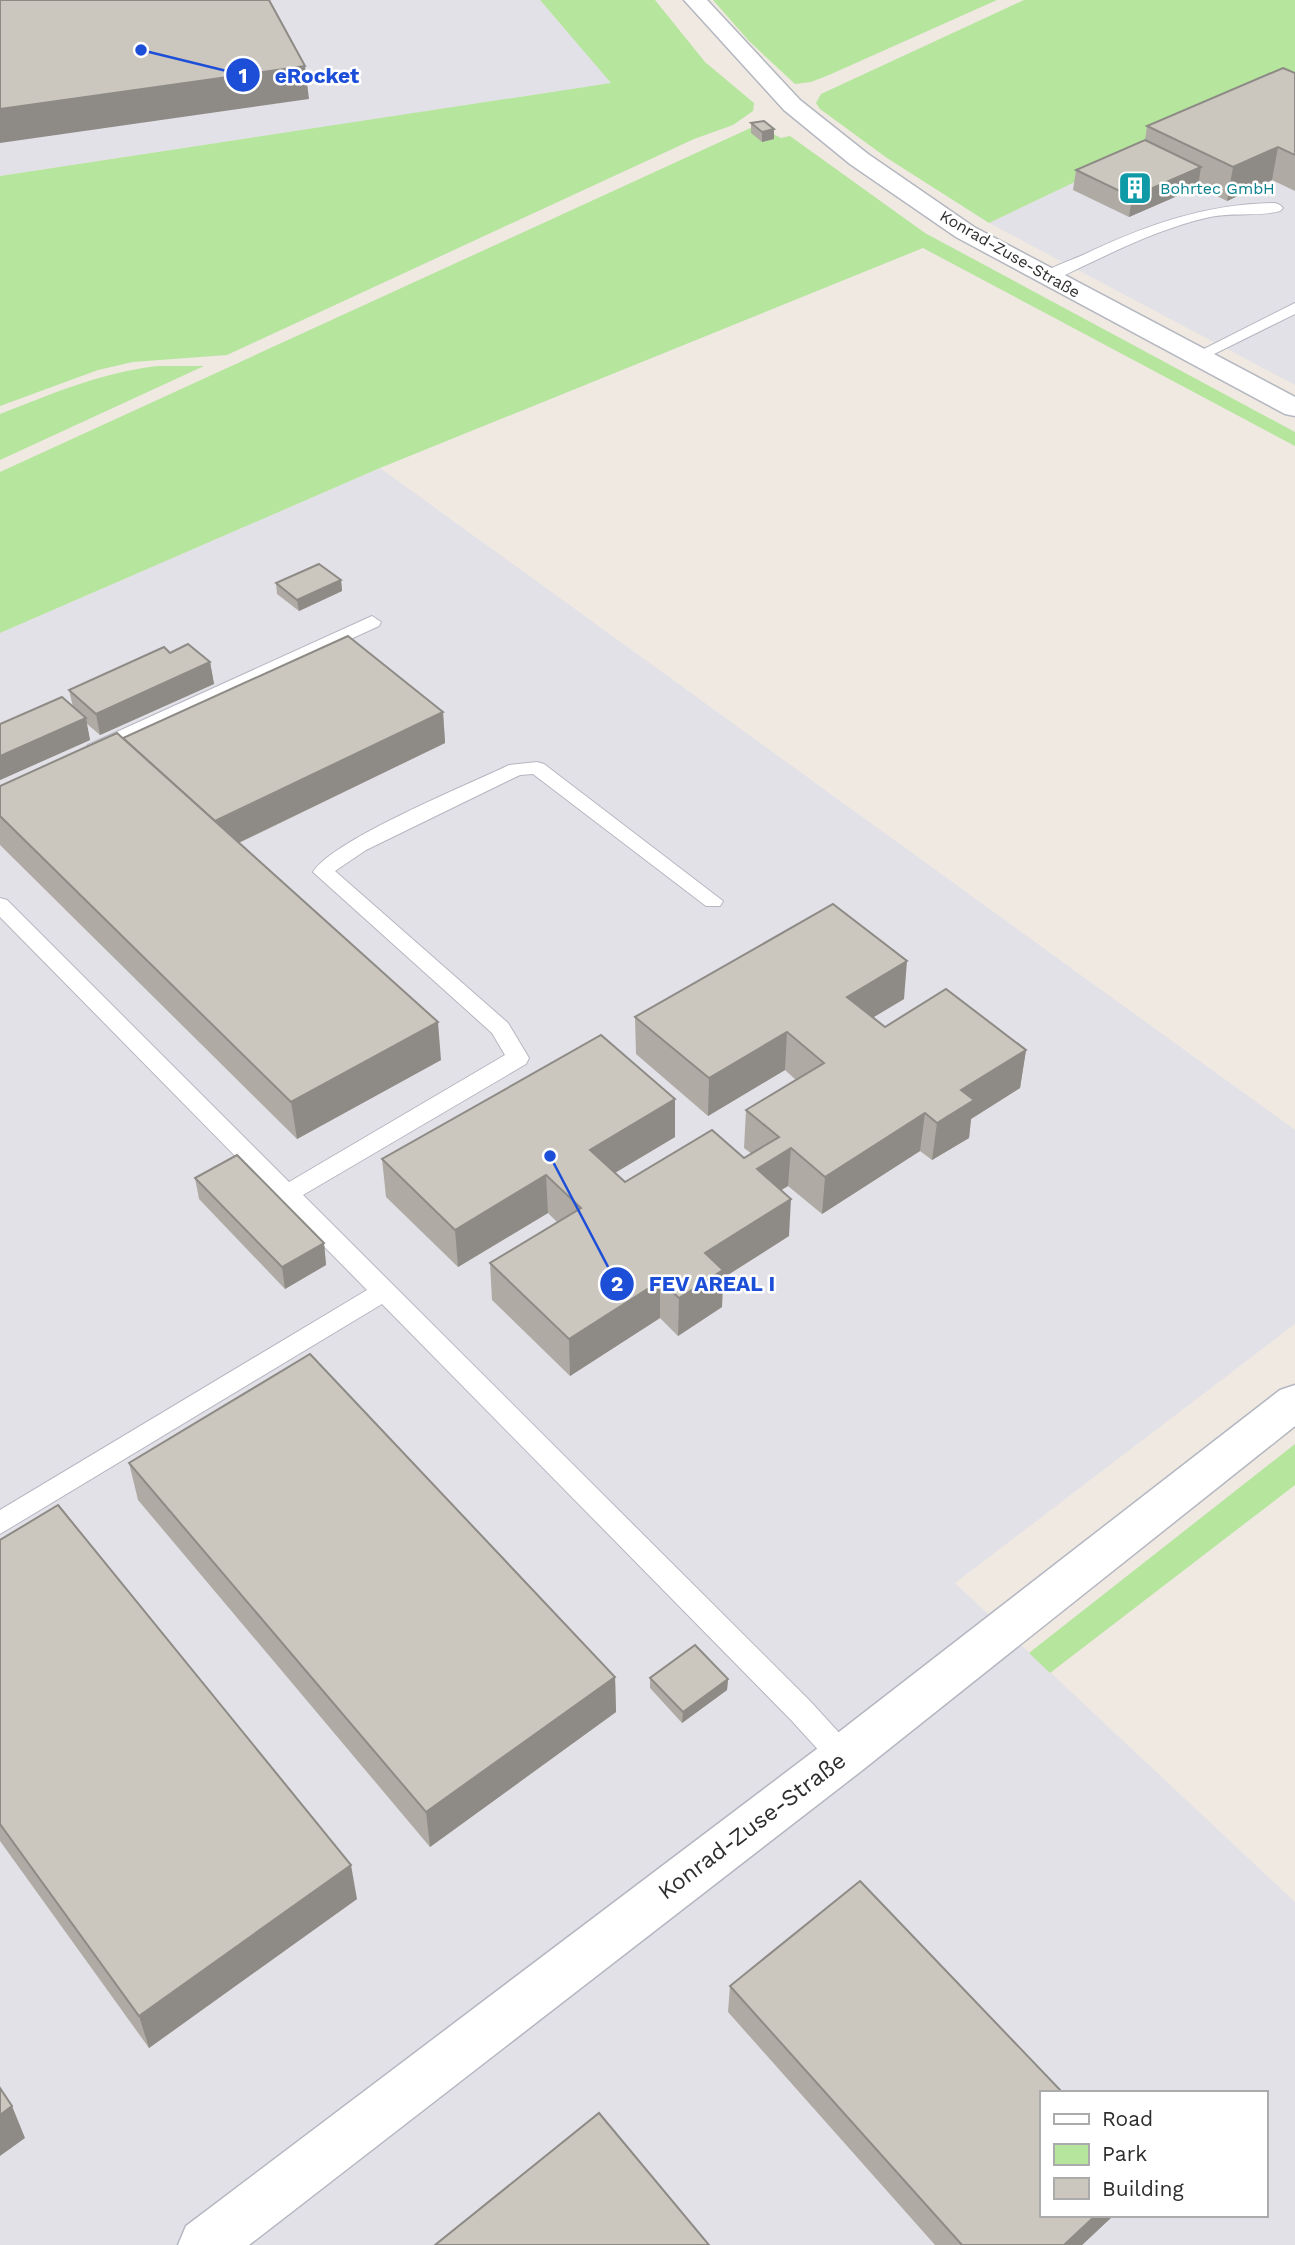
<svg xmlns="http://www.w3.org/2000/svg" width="1295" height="2245" viewBox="0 0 1295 2245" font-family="'Work Sans',sans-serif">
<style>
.industrial{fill:#e3e1e8;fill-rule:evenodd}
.green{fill:#b6e59e}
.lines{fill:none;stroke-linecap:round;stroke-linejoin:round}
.service-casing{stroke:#b4b7c1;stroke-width:2}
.minor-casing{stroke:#b4b7c1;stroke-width:3}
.service{fill:#fff;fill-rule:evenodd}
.minor{fill:#fff;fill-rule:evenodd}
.wall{fill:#afaba4}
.shaded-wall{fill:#8e8b86}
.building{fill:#cbc7bf;stroke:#8e8b86;stroke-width:2}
.labels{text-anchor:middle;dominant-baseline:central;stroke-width:5;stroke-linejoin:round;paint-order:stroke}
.far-culture-label{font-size:16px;fill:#0d838f;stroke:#fff;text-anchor:start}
.far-street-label{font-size:16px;fill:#2e2e2e;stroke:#fff}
.near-street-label{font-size:23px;fill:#2e2e2e;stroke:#fff}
.leader{fill:none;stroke:#1d4ed8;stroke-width:2.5}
.callout-dot{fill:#1d4ed8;stroke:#fff;stroke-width:2.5}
.mark-label{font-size:21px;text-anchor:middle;font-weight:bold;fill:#fff}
.callout-label{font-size:21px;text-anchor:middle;font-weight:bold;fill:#1d4ed8;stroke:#fff;stroke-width:5;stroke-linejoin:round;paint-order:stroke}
</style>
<rect width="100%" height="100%" fill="#efe9e1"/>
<!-- industrial -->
<g class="industrial">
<path d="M0,0H540L612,83L0,176Z"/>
<path d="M1295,87V385L989,223L1077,181Z"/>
<path d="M380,468L1295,1130V1324L955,1583L1295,1902V2245H0V633ZM1041,2093H1265V2215H1041Z"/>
</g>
<!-- green -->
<g class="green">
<path d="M540,0H655L705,62L754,103L753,111L733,125L694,139L227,355L133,362L98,370L0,406V176L611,83Z"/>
<path d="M713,0H997L829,75L811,82L795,84L749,41Z"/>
<path d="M1024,0H1295V87L1077,181L989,223L887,158L820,109L816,103L821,94Z"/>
<path d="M757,125L781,138L790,136L925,233L1295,432V446L923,248L380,468L0,633V472Z"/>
<path d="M158,366H204L0,460V414C51,394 103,372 158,366Z"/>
<path d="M1295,1444V1485L1050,1673L1029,1653Z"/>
</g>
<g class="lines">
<!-- service casing -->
<g class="service-casing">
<g id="service">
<path d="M1275,203L1280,205L1283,208L1280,211C1258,217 1233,212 1210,217C1155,229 1104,257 1054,280H1042L1040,277C1050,266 1070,261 1083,255C1146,225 1205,204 1275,203Z"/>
<path d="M1295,303V314L1204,359H1192L1190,356Z"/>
<path d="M372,616L381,622L379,626L102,753H88L85,749L88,745Z"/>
<path d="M537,762L544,764L723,901L720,906H706L533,774L520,775L366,850L335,871L508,1023L529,1058L526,1064L303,1195L811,1702L853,1748L857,1757L853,1766L843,1769L833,1766L791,1720L382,1304L0,1534V1510L367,1290L0,917V898L7,900L289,1182L505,1055L492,1033L313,872C334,839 468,785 509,765Z"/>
</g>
</g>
<!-- minor casing -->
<g class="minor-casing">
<g id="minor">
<path d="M684,0H707L800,100L868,154L974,227L1295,397V416L1285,414L956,237L850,164L784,110Z"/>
<path d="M1295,1385V1426L860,1772L249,2245H178L186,2226L826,1742L1280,1390Z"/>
</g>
</g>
<!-- service -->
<use href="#service" class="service"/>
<!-- minor -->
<use href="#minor" class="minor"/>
</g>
<!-- wall -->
<g class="wall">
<path d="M1295,73V191L1272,180L1227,201L1198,187L1129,217L1073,190L1076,170L1145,140L1147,126Z"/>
<path d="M751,123L774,139L762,142L751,133Z"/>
<path d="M341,580L342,591L299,611L277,594L276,583Z"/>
<path d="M170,653L210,662L214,684L100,735L86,723L90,740L0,780V724L73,707L69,690Z"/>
<path d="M443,712L445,743L239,843L441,1060L297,1139L0,845V786L123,738Z"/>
<path d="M904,999L873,1017L885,1027L1026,1050L1020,1088L971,1119L969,1138L932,1160L920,1151L822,1214L788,1186L781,1190L789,1236L723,1278L722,1307L678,1336L660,1318L570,1376L492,1300L490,1263L557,1222L548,1213L458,1267L386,1197L382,1159L675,1099V1137L615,1173L625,1182L744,1158L752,1154L744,1148L746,1110L796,1080L785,1070L708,1116L636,1054L635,1017Z"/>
<path d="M195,1178L324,1243L326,1265L285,1289L199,1199Z"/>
<path d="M129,1463L615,1677L616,1712L430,1847L138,1500Z"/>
<path d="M0,1540L357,1899L149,2048L0,1841Z"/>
<path d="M650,1678L728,1679L727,1690L682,1723L650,1688Z"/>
<path d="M730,1986L1041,2215H1114L1082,2245H935L728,2012Z"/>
</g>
<!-- shaded-wall -->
<g class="shaded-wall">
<path d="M305,66L309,99L0,143V109Z"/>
<path d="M774,129V139L762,142V132Z"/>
<path d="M1278,147L1272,180L1227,201L1233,167Z"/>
<path d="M1201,167L1198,187L1129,217L1132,197Z"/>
<path d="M341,580L342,591L299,611L297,600Z"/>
<path d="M210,662L214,684L100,735L96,714Z"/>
<path d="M443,712L445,743L215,854L211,824Z"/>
<path d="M86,718L90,740L0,780V756Z"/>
<path d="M907,961L904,999L844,1035L847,997Z"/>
<path d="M438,1022L441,1060L297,1139L291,1102Z"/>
<path d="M787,1032L785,1070L708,1116L709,1078Z"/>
<path d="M1026,1050L1020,1088L971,1119L969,1138L932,1160L937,1123L961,1090Z"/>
<path d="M675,1099V1137L591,1187L590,1150Z"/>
<path d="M925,1113L920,1151L822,1214L825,1177Z"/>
<path d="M791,1148L788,1186L755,1206L757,1169Z"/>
<path d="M546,1175L548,1213L458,1267L455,1230Z"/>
<path d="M791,1199L789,1236L723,1278L722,1307L678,1336L679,1298L705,1253Z"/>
<path d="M324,1243L326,1265L285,1289L282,1267Z"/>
<path d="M660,1281V1318L570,1376L569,1339Z"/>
<path d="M615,1677L616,1712L430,1847L426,1812Z"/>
<path d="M728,1679L727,1690L682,1723L683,1712Z"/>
<path d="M351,1865L357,1899L149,2048L139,2016Z"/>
<path d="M12,2106L25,2138L0,2156V2115Z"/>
<path d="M1096,2215H1114L1082,2245H1064Z"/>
</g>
<!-- building -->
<g class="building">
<path d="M0,0H269L305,66L0,109Z"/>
<path d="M1283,68L1295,73V155L1278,147L1233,167L1147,126Z"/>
<path d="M764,121L774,129L762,132L751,123Z"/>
<path d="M1145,140L1201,167L1132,197L1076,170Z"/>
<path d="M319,564L341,580L297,600L276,583Z"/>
<path d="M348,636L443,712L215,821L123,738Z"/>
<path d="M188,644L210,662L96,714L69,690L164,647L170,653Z"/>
<path d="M62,697L86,718L0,756V724Z"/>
<path d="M117,733L438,1022L291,1102L0,816V786Z"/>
<path d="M833,904L907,961L847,997L885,1027L946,989L1026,1050L961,1090L974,1100L937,1123L925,1113L825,1177L791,1148L757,1169L791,1199L705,1253L723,1270L679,1298L660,1281L569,1339L490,1263L581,1208L546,1175L455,1230L382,1159L601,1035L675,1099L590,1150L625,1182L712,1130L744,1158L779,1137L746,1110L824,1063L787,1032L709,1078L635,1017Z"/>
<path d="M237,1155L324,1243L282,1267L195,1178Z"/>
<path d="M310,1354L615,1677L426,1812L129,1463Z"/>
<path d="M58,1505L351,1865L139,2016L0,1824V1540Z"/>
<path d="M695,1645L728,1679L683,1712L650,1678Z"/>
<path d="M860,1881L1063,2093H1041V2215H1096L1064,2245H962L730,1986Z"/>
<path d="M0,2088L12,2106L0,2115Z"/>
<path d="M599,2113L709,2245H435Z"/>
</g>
<!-- icons -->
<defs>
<g id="building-square" transform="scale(1.75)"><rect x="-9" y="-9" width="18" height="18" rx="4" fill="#0f9aa8" stroke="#fff"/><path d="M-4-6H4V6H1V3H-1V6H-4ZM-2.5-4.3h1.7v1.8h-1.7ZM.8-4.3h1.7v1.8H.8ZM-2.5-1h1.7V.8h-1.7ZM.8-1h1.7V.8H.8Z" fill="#fff"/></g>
</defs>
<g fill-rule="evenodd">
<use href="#building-square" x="1135" y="188"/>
</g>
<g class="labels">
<!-- far-culture labels -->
<g class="far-culture-label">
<text x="1160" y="188">Bohrtec GmbH</text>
</g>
<!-- far-street labels -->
<g class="far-street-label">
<text transform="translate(1010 254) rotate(30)">Konrad-Zuse-Straße</text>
</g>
<!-- near-street labels -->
<g class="near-street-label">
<text transform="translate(752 1826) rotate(-37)">Konrad-Zuse-Straße</text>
</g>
</g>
<!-- callouts -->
<path class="leader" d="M141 50L243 75M550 1156L617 1284"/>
<g class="callout-dot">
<circle cx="141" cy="50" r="7"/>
<circle cx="550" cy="1156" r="7"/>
<circle cx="243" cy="75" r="18"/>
<circle cx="617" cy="1284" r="18"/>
</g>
<g class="mark-label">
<text x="243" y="83">1</text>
<text x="617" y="1291">2</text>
</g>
<g class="callout-label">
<text x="317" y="83">eRocket</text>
<text x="712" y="1291">FEV AREAL I</text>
</g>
<!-- legend -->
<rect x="1040" y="2091" width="228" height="126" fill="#ffffff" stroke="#ababab" stroke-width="2"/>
<rect x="1054" y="2114" width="35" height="10" fill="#ffffff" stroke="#ababab" stroke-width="2"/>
<text x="1102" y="2126" font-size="21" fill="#2e2e2e">Road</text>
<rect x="1054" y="2144" width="35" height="21" fill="#b6e59e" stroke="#ababab" stroke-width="2"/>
<text x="1102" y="2161" font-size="21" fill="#2e2e2e">Park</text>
<rect x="1054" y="2178" width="35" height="21" fill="#cbc7bf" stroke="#ababab" stroke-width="2"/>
<text x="1102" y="2196" font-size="21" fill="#2e2e2e">Building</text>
</svg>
